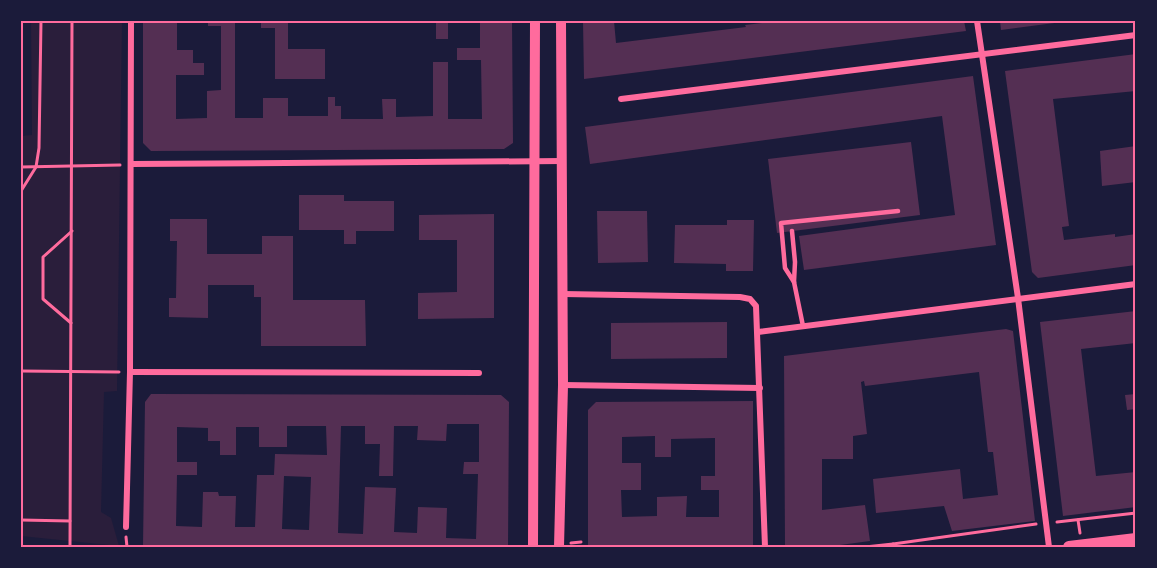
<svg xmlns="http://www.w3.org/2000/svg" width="1157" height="568" viewBox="0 0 1157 568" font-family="Mulish,sans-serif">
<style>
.green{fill:#2a1e3b}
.building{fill:#542f53;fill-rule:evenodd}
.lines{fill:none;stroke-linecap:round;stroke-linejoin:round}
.path{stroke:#ff6b9d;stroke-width:3}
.service{stroke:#ff6b9d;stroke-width:4.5}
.minor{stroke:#ff6b9d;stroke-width:6}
.tertiary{stroke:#ff6b9d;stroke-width:10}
.secondary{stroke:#ff6b9d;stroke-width:12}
.neatline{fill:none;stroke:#ff6b9d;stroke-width:2}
</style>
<rect width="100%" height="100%" fill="#1b1b3a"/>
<!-- green -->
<path class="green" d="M31,21H122L117,391L104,392L101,512L111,518L119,546L21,536V136L32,135Z"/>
<!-- building -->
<g class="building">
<path d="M143,21H177V50H193V63H204V75H176V119L207,118V91L221,90V26H208V21H235V118H263V98H288V116H328V97H335V106H341V119H383L382,99H396V117L433,116V62H448V119H482L481,60H457V48H480V21H512L513,143L504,149L151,151L143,143Z"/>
<path d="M261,21H288V49H325V79H275V28H261Z"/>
<rect x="436" y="21" width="12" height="18"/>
<path d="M583,21H614L616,43L746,27L745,25L777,21H964L966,31L584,79Z"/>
<path d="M1000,21H1062V22L1001,30Z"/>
<path d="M1136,54V91L1053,99L1069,226L1062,227L1064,240L1115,234V237L1136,234V265L1038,278L1032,272L1005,71Z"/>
<path d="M973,76L996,245L804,270L799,236L955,215L942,116L590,164L585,127Z"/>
<path d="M911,142L920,215L777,233L768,159Z"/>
<path d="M1136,146V182L1102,186L1100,151Z"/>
<path d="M299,195H344V201H394V231H356V244H344V230H299Z"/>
<path d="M597,211H647L648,262L598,263Z"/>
<path d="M494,214V318L418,319V293L457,292V240H419V215Z"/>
<path d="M170,219H207V254H262V236H293V300H365L366,346H261V297H254V285H208V318L169,317V298H176L177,241H170Z"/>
<path d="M727,220H754L753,271H726V264L674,263L675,225H727Z"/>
<path d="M1136,311V343L1081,349L1096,476L1136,472V507L1063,516L1040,322Z"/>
<path d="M727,322V358L611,359V323Z"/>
<path d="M1006,329L1013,331L1035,521L952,531L944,506L876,513L873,479L960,469L963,499L998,495L993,452H988L979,372L865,386L864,381L861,382L867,434L853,436V459H822V510L865,505L870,541L825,547H785L784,356Z"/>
<path d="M151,394L501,395L509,402L508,547H143L145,402ZM447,424H479V462H464L463,474H478L476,539L446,538L447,508L418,507L417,533L394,532L396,488L365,487L363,534L338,533L341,426H365V444H380L379,476H393L394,426H418L417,440L446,441ZM287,426H326L327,455L275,454L274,475H257L255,527H235L236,496H219L218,492H203L202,527L176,526L177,475H197V462H177V427L208,428V441H220V455H236V427H259V447H287ZM284,476L311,477L309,530L282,529Z"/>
<path d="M1136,394V409L1127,410L1125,395Z"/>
<path d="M753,401V547H588V410L596,402ZM655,436V457H671V439L715,438V476H701V490H719V517H686L687,496L657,497V516L622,517L621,490H641V463H622V437Z"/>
</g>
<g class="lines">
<!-- path -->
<g class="path">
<path d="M21,167L120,165"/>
<path d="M21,191L36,167L39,148L41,21"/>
<path d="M71,323L43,299V257L72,231"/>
<path d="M21,371L119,372"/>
<path d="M21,384V429"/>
<path d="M21,520L70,521"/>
<path d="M1078,520L1080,533"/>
<path d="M1057,522L1136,513"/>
<path d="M126,537L127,547"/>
<path d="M571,543L581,542"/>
<path d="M893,544L1036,524"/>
<path d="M70,547L72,21"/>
<path d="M865,547L893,544V547"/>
</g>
<!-- service -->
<g class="service">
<path d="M792,231L795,262L794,282L803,326"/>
<path d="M794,282L785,268L781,223L898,211"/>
</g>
<!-- minor -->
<g class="minor">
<path d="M977,21L1018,298L1049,547"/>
<path d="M621,99L1136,35"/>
<path d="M131,164L562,161"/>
<path d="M563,294L740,297L750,299L756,306L765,547"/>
<path d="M758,332L1136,284"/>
<path d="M130,372L479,373"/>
<path d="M563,385L760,388"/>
<path d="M126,527L130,372L131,21"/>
</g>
<!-- tertiary -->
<g class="tertiary">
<path d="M533,547L535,21"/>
<path d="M559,547L563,385L561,21"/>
</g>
<!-- secondary -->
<path class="secondary" d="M1069,547L1136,539"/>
</g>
<!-- border -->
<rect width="1157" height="568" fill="none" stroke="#1b1b3a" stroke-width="45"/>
<rect x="22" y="22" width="1112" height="524" class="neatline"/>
</svg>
